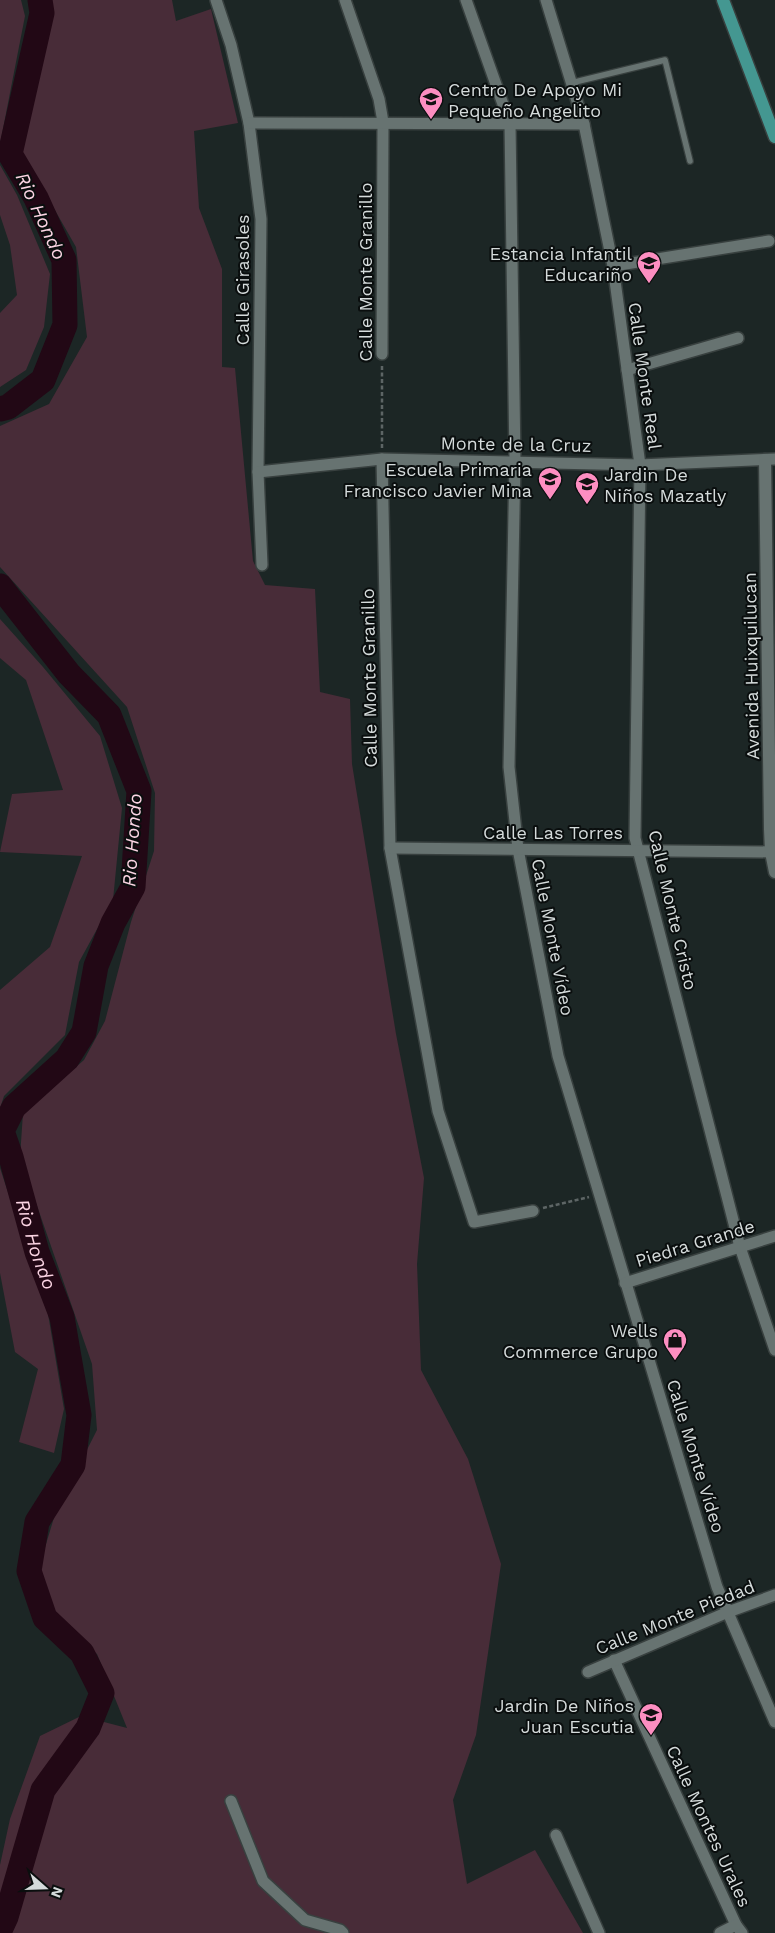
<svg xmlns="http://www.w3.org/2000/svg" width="775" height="1933" viewBox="0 0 775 1933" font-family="'Work Sans',sans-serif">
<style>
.green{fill:#482c38}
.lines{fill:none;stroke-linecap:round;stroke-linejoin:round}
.river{stroke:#220815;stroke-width:25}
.service-casing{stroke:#38403f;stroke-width:8}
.minor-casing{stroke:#38403f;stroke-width:14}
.tertiary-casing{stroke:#38403f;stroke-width:15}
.primary-casing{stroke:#38403f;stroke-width:15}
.path{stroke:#5d6565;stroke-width:2.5;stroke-dasharray:4 2.5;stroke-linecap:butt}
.service{stroke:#677371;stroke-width:5.5}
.minor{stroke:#677371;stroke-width:11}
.tertiary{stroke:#677371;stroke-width:12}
.primary{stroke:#449791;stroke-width:12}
.labels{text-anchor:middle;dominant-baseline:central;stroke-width:4;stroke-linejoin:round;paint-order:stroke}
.poi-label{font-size:18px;fill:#d5dbdb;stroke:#0a0e0e;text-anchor:end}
.street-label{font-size:18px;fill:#d5dbdb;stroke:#0a0e0e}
.water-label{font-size:19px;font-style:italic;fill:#fbd4e3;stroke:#0a0e0e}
</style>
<rect width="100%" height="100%" fill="#1c2625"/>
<!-- green -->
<g class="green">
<path d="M0,0H21L25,16L0,144Z"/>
<path d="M52,0H172L176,21L211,9L238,123L194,131L199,208L222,269V367L235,368L253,561L265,585L315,589L320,692L350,699L352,764L396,1034L424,1178L417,1264L421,1370L468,1459L501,1564L476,1735L453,1800L467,1884L535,1850L583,1933H0V1865L10,1819L40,1736L81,1716L127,1728L97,1654L50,1613L40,1564L56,1511L97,1430L92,1364L20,1157L23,1113L84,1060L105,1021L131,922L154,851L155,793L127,707L0,567V426L49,404L87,337L76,247L21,151Z"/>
<path d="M0,165L17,195L50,274L44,327L26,370L0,387V313L17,295L10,245L0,215Z"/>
<path d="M0,619L43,667L100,736L122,808L113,900L79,962L65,1035L4,1096L0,1108V990L50,947L82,856L0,852L12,794L63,790L26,680L0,658Z"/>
<path d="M0,1168L48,1314L64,1409L54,1453L19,1442L38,1369L15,1352L0,1273Z"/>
</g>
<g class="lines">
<!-- river -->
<g class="river">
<path d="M0,409L8,407L43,380L65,325L64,260L36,198L10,154L42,13L40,0"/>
<path id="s1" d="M0,586L69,674L109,715L139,791L133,887L113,923L96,966L84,1032L67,1059L14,1107L2,1131L11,1157L37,1252L62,1317L79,1415L73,1465L37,1522L29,1571L45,1618L82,1653L102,1693L88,1728L43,1790L6,1917L0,1930"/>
</g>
<!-- service casing -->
<g class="service-casing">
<path id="service" d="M571,83L665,60L690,161"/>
</g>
<!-- minor casing -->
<g class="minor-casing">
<g id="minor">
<path d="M216,0L231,45L249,123L261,219L258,472L262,565"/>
<path d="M345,0L379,99L383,122L382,354"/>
<path d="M466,0L510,124L515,461L509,767L518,849L558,1056L717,1587L775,1722"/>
<path d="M546,0L584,124L613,266L640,465L635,838L740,1247L775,1350"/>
<path d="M249,123L584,124"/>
<path d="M613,266L769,241"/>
<path d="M627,370L738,338"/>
<path d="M382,459L390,848L438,1111L474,1222L533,1211"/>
<path d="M258,472L382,459L640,465L775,459"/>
<path d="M390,848L775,852"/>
<path d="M625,1283L775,1236"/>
<path d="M614,1660L736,1925L742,1933"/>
<path d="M588,1672L728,1612L775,1595"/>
<path d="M231,1801L263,1881L305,1920L340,1930L343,1933"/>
<path d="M556,1835L599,1933"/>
<path d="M720,1933L736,1925"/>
</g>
</g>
<!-- tertiary casing -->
<g class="tertiary-casing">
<path id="tertiary" d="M765,460L770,829L771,852L775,872"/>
</g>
<!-- primary casing -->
<g class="primary-casing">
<path id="primary" d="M723,0L775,137"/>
</g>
<!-- path -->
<g class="path">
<path d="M382,366V448"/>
<path d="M543,1208L589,1197"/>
</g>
<!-- service -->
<use href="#service" class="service"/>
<!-- minor -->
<use href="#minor" class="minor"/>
<!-- tertiary -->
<use href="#tertiary" class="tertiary"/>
<!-- primary -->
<use href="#primary" class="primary"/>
</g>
<!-- icons -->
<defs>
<g id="school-pin" transform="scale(1.25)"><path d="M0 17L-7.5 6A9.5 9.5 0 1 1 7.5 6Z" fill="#fd8ec1" stroke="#0a0e0e"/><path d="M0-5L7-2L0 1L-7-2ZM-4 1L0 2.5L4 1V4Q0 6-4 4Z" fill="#111"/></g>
<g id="shop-pin" transform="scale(1.25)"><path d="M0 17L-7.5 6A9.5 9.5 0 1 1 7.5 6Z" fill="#fd8ec1" stroke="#0a0e0e"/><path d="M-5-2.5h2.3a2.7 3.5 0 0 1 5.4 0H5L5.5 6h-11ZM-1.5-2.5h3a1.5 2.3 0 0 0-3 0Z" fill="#111"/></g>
</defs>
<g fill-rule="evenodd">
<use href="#school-pin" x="431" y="99"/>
<use href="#school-pin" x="649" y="263"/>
<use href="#school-pin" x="550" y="479"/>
<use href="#school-pin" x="587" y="484"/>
<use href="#shop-pin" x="675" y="1340"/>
<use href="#school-pin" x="651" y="1715"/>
</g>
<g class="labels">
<!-- poi labels -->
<g class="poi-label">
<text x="448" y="89" text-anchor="start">Centro De Apoyo Mi<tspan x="448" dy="21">Pequeño Angelito</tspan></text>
<text x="632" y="253">Estancia Infantil<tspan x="632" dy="21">Educariño</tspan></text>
<text x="532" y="469">Escuela Primaria<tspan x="532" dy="21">Francisco Javier Mina</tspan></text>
<text x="604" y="474" text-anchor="start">Jardin De<tspan x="604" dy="21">Niños Mazatly</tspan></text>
<text x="658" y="1330">Wells<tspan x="658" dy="21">Commerce Grupo</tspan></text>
<text x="634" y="1705">Jardin De Niños<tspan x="634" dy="21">Juan Escutia</tspan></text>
</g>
<!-- street labels -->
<g class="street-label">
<text transform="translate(365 272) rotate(-90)">Calle Monte Granillo</text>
<text transform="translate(242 280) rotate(-90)">Calle Girasoles</text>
<text transform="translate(645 376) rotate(82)">Calle Monte Real</text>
<text transform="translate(516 444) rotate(1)">Monte de la Cruz</text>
<text transform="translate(751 666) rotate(-91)">Avenida Huixquilucan</text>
<text transform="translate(369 678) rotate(-91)">Calle Monte Granillo</text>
<text x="553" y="832">Calle Las Torres</text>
<text transform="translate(673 910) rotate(77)">Calle Monte Cristo</text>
<text transform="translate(553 937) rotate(79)">Calle Monte Vídeo</text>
<text transform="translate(695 1243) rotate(-17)">Piedra Grande</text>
<text transform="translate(696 1456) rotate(73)">Calle Monte Vídeo</text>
<text transform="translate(675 1617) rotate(-22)">Calle Monte Piedad</text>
<text transform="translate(709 1826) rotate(65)">Calle Montes Urales</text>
</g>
<!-- water labels -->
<g class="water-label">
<text transform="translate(41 216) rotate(65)">Rio Hondo</text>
<text transform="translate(132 840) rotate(-86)">Rio Hondo</text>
<text stroke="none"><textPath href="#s1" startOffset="750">Rio Hondo</textPath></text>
</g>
</g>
<!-- north arrow -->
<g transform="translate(45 1888) rotate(110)" stroke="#0a0e0e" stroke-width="4" paint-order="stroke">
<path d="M0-4L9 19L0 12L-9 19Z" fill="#d5dbdb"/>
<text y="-8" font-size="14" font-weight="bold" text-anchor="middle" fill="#d5dbdb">N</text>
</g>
</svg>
